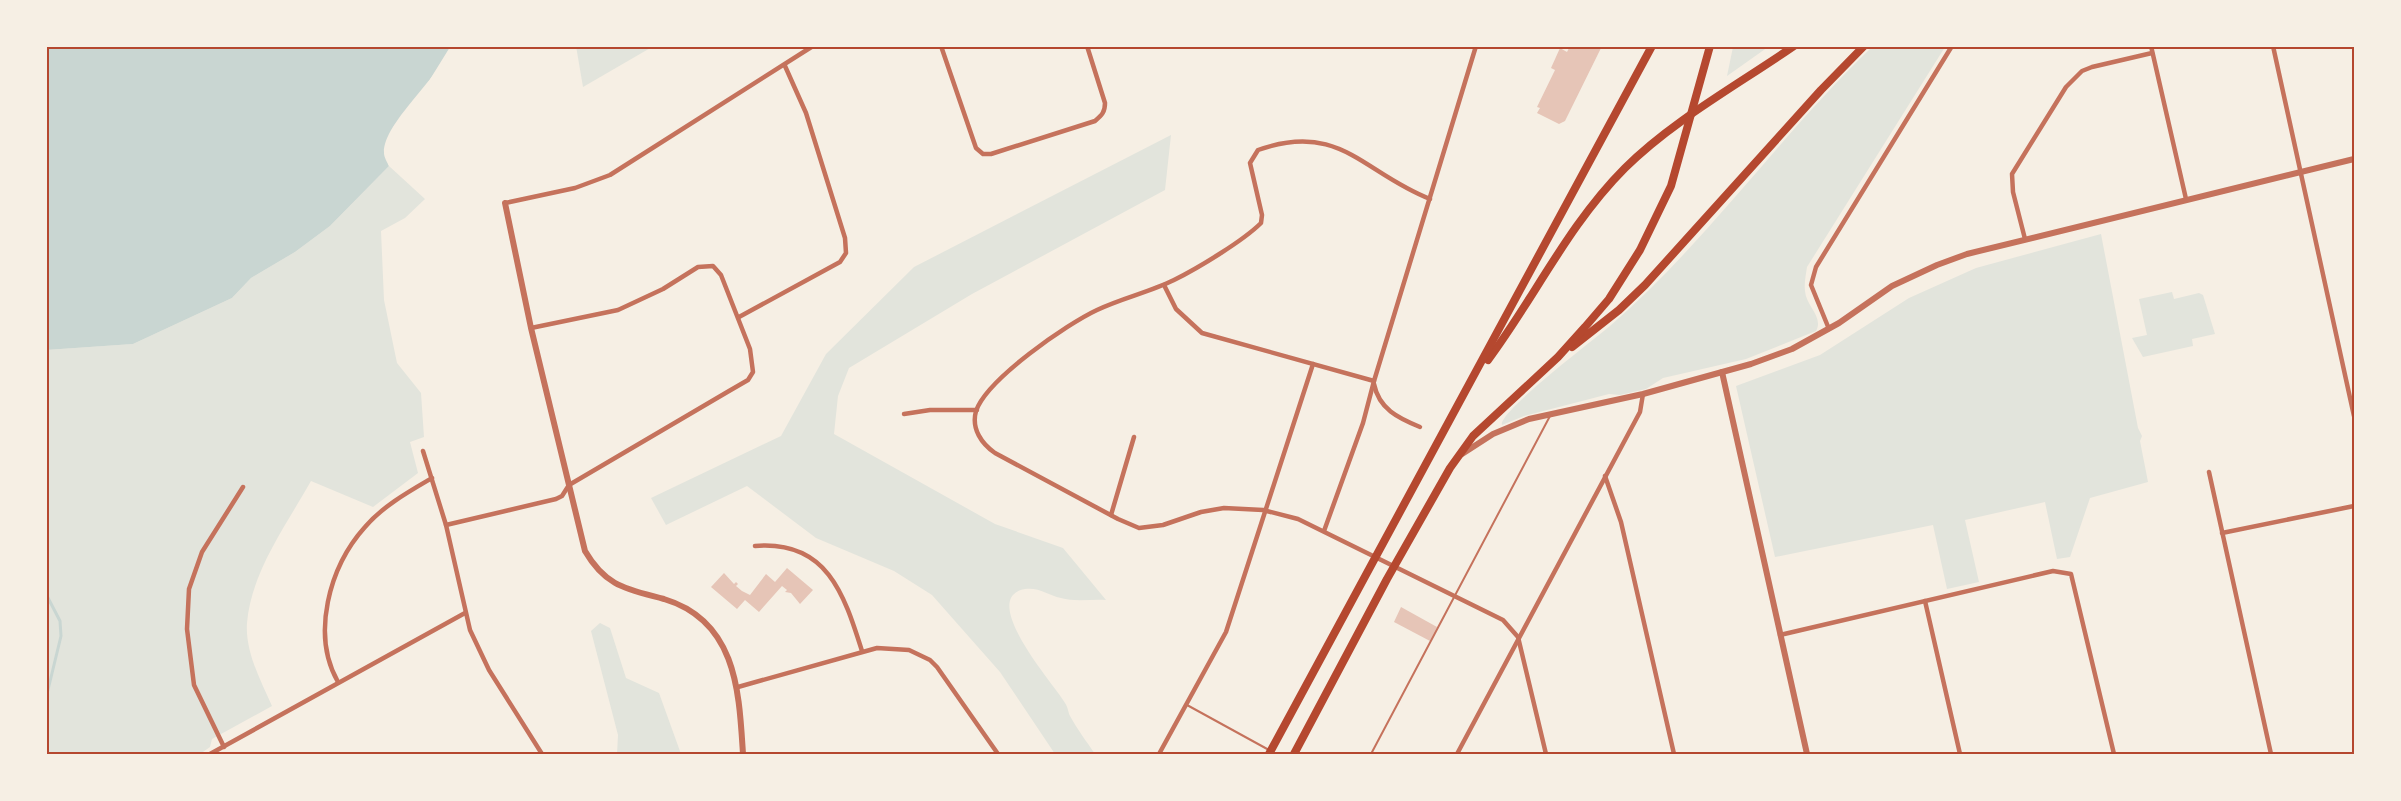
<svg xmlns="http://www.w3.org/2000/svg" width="2401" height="801" viewBox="0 0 2401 801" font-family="'Asap Condensed',sans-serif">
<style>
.green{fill:#e2e4dc}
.water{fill:#c9d6d2}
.pier{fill:#f6efe4}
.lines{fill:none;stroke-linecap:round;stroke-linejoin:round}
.stream{stroke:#c9d6d2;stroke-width:3}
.building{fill:#e6c5b7}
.service{stroke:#c5725c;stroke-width:2}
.minor{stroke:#c5725c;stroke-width:4.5}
.tertiary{stroke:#c5725c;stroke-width:6}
.primary{stroke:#b5482f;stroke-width:8}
.neatline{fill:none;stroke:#b5482f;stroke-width:2}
</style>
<rect width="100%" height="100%" fill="#f6efe4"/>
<!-- green -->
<g class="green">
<path d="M576,46H652V47L583,87Z"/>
<path d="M1733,47V46L1768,47L1727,76Z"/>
<path d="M1872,47H1945L1807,267C1806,274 1804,283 1805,291C1806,306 1824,317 1816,331L1746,359L1663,378L1646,389L1620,395L1609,394L1524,416L1502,425C1497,413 1596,338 1610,326C1707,242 1780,135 1872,47Z"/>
<path d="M1171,135L1165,190L972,294L849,368L838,396L834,434L995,524L1063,548L1106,600C1092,599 1074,602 1061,598C1048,595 1039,587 1025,589C976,598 1057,688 1065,703C1068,707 1068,712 1070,716C1077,729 1087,742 1095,754H1055L1000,672L932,595L894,571L816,538L747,486L666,525L651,498L781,436L826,354L914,267Z"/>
<path d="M389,166L425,199L405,218L381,231L384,300L397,363L421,393L424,437L410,442L418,473L373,507L311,481C287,524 251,572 247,623C245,652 261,681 272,706L212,739L210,747L200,754H47L46,350L133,344L232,298L251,278L295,252L330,226Z"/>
<path d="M2101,234L2138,428L2142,436L2140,441L2148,482L2090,498L2070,557L2057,559L2045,502L1965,520L1979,582L1947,589L1933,525L1775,557L1736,386L1820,355L1909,298L1976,268Z"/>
<path d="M2172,292L2174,299L2199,293L2203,295L2215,334L2192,339L2193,346L2143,357L2132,338L2147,335L2139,299Z"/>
<path d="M600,623L610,628L626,678L659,693L681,754H617L618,735L591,631Z"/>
</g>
<!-- water -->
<path class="water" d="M46,47H450C439,79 383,123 384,153C384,157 387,162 389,166L330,226L295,252L251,278L232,298L133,344L46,350Z"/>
<!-- pier -->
<path class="pier" d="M453,46L426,91L396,127L387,152L391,164L389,166L384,152L394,126L424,89L450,47Z"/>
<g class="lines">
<!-- stream -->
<g class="stream">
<path d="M46,594L60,621L61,636L46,698"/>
<path d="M46,744L48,754"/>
</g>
</g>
<!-- building -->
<g class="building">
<path d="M1570,46H1602L1565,121L1559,124L1537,113L1540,108L1537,107L1555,70L1551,68L1560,48L1567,52Z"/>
<path d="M787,568L813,590L800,604L791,593L785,592L787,590L782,586L759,612L745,600L737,609L711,587L724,573L734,584L736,582L738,584L736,586L742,591L750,595L766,574L775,582Z"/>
<path d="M1401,607L1437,627L1430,641L1394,622Z"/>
</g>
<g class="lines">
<!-- service -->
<g class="service">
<path d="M1187,705L1269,750"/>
<path d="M1371,754L1550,416"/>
</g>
<!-- minor -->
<g class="minor">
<path d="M941,46L976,148L983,154H991L1095,121C1102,115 1105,112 1105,103L1087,46"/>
<path d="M2151,46L2186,199"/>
<path d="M2273,46L2354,416"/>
<path d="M1430,199C1363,173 1340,121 1258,150L1250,163L1262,215L1261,223C1243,241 1198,268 1174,280C1150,292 1122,298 1097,310C1067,324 987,379 976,411C971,429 982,444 995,453L1118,519L1139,528L1163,525L1201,512L1224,508L1263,510L1298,519L1503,620L1518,637L1546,754"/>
<path d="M505,203L575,188L610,175L813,46"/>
<path d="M2025,239L2013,192L2012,174L2066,87L2082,71L2092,67L2152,53"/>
<path d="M1164,285L1176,309L1202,333L1374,381"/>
<path d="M739,317L840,262L846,253L845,238L806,113L785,66"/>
<path d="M1829,329L1811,285L1816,267L1952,46"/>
<path d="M1374,384C1379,409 1398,418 1420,427"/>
<path d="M904,414L930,410H977"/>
<path d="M423,451L446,525L470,630L489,670L542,754"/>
<path d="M2209,472L2271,754"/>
<path d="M1605,476L1621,522L1674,754"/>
<path d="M1111,515L1134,437"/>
<path d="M446,525L556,499L562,496L569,485L729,391L748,380L753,372L750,349L721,275L713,266L698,267L663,289L618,310L531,328"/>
<path d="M1324,531L1363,423L1374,381L1476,46"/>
<path d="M2222,533L2354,506"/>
<path d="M755,546C827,540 844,594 862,651"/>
<path d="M1925,601L1960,754"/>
<path d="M1780,635L2053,571L2071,574L2114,754"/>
<path d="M338,682C311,635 329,567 365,527C383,506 408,492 432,478"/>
<path d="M738,687L877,648L909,650L930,660L937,667L998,754"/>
<path d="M224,747L194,685L187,629L189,589L202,552L243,487"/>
<path d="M210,754L465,613"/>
<path d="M1159,754L1226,632L1313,364"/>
<path d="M1457,754L1640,412L1643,394"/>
</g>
<!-- tertiary -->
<g class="tertiary">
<path d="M505,203L531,328L585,551C606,587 627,589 664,599C737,621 739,692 743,754"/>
<path d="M1722,372L1807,754"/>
<path d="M1462,454L1493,434L1529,419L1643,394L1751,364L1792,349L1839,323L1892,286L1937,265L1967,254L2354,159"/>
</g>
<!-- primary -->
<g class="primary">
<path d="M1572,347L1619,310L1645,285L1821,90L1864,46"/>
<path d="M1488,360C1535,297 1568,225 1625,168C1672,121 1739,84 1794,46"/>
<path d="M1269,754L1652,46"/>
<path d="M1294,754L1387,579L1450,468L1473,436L1558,357L1585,327L1609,299L1640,250L1671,186L1710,46"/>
</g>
</g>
<!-- border -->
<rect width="2401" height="801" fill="none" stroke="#f6efe4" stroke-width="96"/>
<rect x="48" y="48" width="2305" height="705" class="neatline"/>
</svg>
